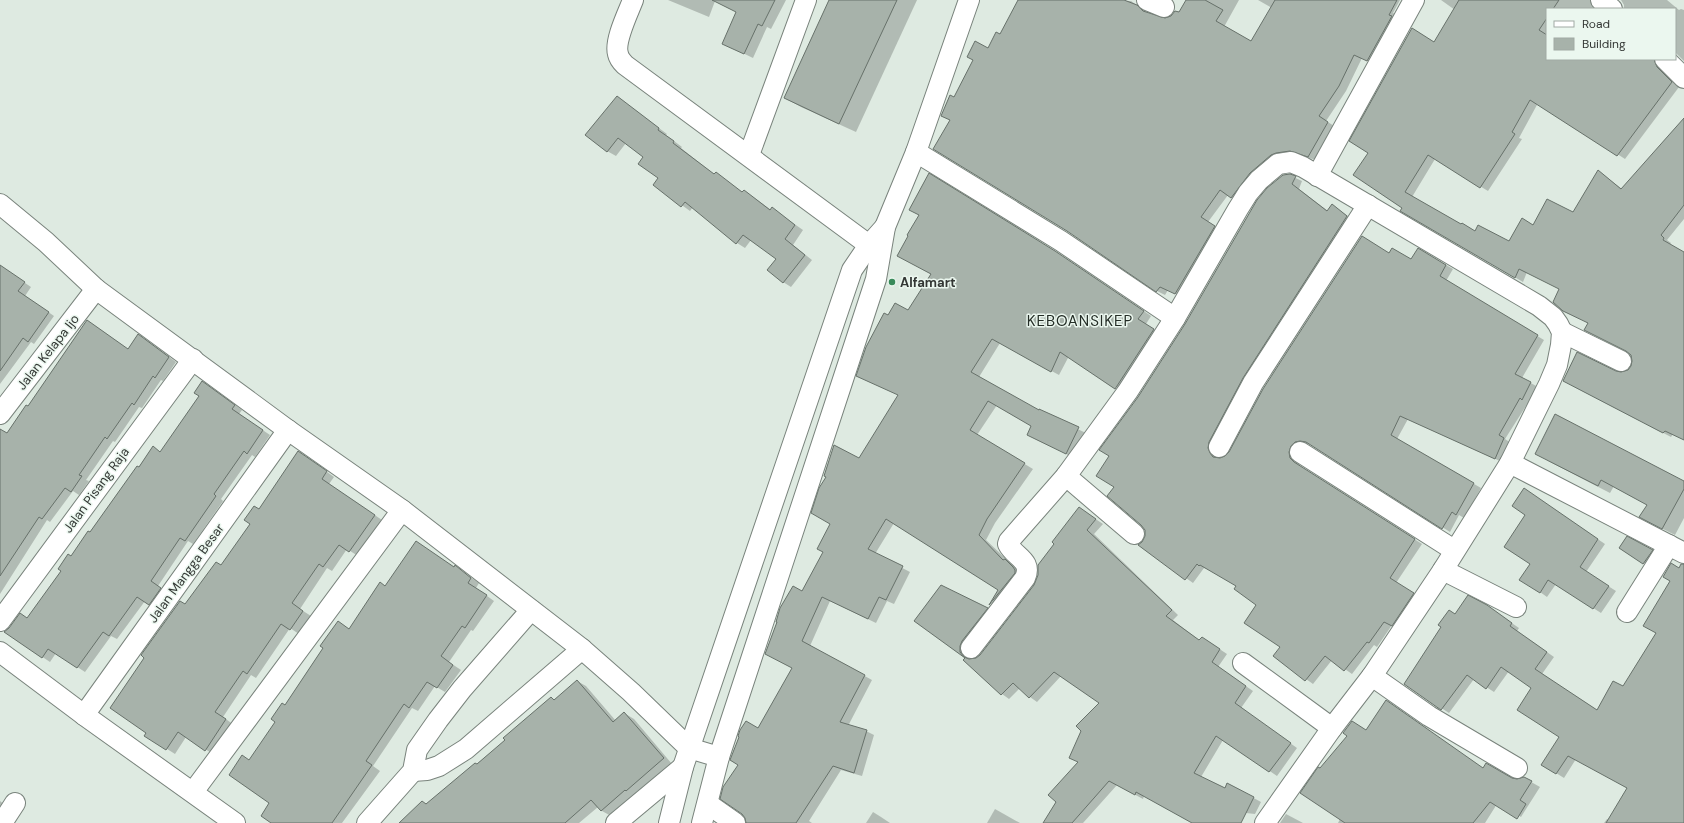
<svg xmlns="http://www.w3.org/2000/svg" width="1684" height="823" viewBox="0 0 1684 823" font-family="'DM Sans',sans-serif">
<style>
.shadow{fill:#0003}
.building{fill:#a7b2aa;stroke:#67716a}
.lines{fill:none;stroke-linecap:round;stroke-linejoin:round}
.minor-casing{stroke:#79837c;stroke-width:22}
.minor{stroke:#fff;stroke-width:20}
.poi-dot{fill:#398a5a;stroke:#ebf7ef;stroke-width:1.5}
.labels{text-anchor:middle;dominant-baseline:central;stroke-width:3;stroke-linejoin:round;paint-order:stroke}
.poi-label{font-size:13px;font-weight:bold;fill:#333734;stroke:#ebf7ef;text-anchor:start}
.street-label{font-size:13px;fill:#333734;stroke:#ebf7ef}
.quarter-label{font-size:15px;letter-spacing:1px;fill:#242d26;stroke:#ebf7ef}
</style>
<rect width="100%" height="100%" fill="#deeae1"/>
<!-- shadow -->
<g class="shadow">
<path d="M668,0H786L771,29L767,27L753,58L724,44L737,12L715,1L709,17Z"/>
<path d="M831,0H917L856,132L801,107L785,98Z"/>
<path d="M1019,0L1131,1L1148,13L1169,70L1206,0H1239L1224,27L1251,43L1272,8L1258,0H1400L1393,13L1399,16L1375,65L1362,58L1346,91L1326,121L1336,127L1316,160L1299,155L1240,202L1228,195L1208,222L1222,232L1184,298L1168,290L1165,295L1157,291L1068,230L951,120L954,98L988,49L1001,35Z"/>
<path d="M1441,0H1598V9H1547V59H1662L1661,68L1679,87L1625,159L1538,103L1519,138L1522,139L1488,191L1435,159L1412,197L1476,233L1509,242L1534,226L1573,213L1598,171L1622,189L1684,119V219L1667,240L1671,243L1670,245L1684,253V440L1673,434L1671,437L1571,385L1628,372L1632,367L1633,361L1632,354L1589,323L1560,289L1527,272L1523,282L1402,211L1404,207L1369,152L1455,10Z"/>
<path d="M1621,0H1667L1679,10L1681,9L1684,10V61L1675,52V9H1624V5Z"/>
<path d="M617,97L667,134L666,135L682,147L681,148L715,175L743,193L744,191L752,196L771,210L780,214L803,230L793,245L812,260L791,287L783,282L777,259L751,240L745,248L737,243L693,207L690,211L654,185L659,178L644,157L626,143L616,156L607,151Z"/>
<path d="M1289,175L1302,181L1299,189L1328,211L1339,210L1354,220L1214,452L1216,459L1226,457L1390,254L1412,260L1418,249L1453,269L1446,281L1544,340L1522,378L1538,387L1505,439L1511,443L1502,462L1408,419L1397,439L1481,488L1464,518L1459,515L1450,532L1313,445L1309,444L1302,445L1295,456L1297,462L1301,467L1422,544L1396,583L1420,597L1399,629L1392,625L1377,647L1374,645L1352,674L1332,660L1313,684L1274,656L1281,647L1257,605L1238,585L1208,568L1207,569L1204,568L1193,583L1140,545L1146,537V529L1115,487L1110,455L1138,398Z"/>
<path d="M1063,257L1151,316L1146,324L1161,334L1124,392L1069,356L1059,375L1000,343L979,377L1039,411L1086,433L1074,458L1036,439L1032,425L997,405L977,435L1033,469L995,523L986,540L1023,575L998,609L991,605L999,590L894,523L875,554L910,572L894,604L887,601L876,623L830,601L810,646L872,680L848,726L866,731L874,735L862,776L841,770L809,821L812,823H747L739,765L731,761L741,737L758,729L793,668L802,592L824,552L832,524L860,459L899,395L888,316L908,312Z"/>
<path d="M0,266L31,287L25,296L54,316L34,344L31,342L0,384Z"/>
<path d="M145,339L176,362L163,381L161,380L142,408L139,407L115,442L113,441L86,480L89,481L79,495L73,491L50,522L47,520L0,594V436L7,434L28,407Z"/>
<path d="M210,387L242,410L239,414L270,435L255,457L252,455L221,499L223,501L193,544L188,541L158,586L168,593L157,608L145,601L117,639L111,636L85,672L56,653L50,662L5,632L28,619L71,557L153,448L161,453Z"/>
<path d="M306,457L334,477L329,484L382,520L358,556L347,549L332,571L327,568L300,609L311,616L299,634L290,628L256,678L251,675L223,717L234,725L213,754L186,737L175,754L145,735L186,605L222,566L260,510Z"/>
<path d="M1548,461L1684,482V518L1675,535L1653,524L1648,505L1614,486L1610,493Z"/>
<path d="M1531,494L1605,544L1586,572L1616,591L1601,613L1556,584L1547,597L1540,592L1532,563Z"/>
<path d="M1079,508L1103,524L1094,534L1178,615L1173,620L1200,641L1209,642L1227,654L1218,667L1253,691L1241,708L1297,748L1277,776L1223,740L1201,777L1225,789L1228,784L1261,802L1255,814L1246,813L1240,823H1193L1144,796L1143,799L1117,785L1083,823H1044L1079,762L1100,703L1061,676L1037,702L1030,697L1020,688L1009,699L1002,694L964,660L966,658L915,621L987,609L994,613L967,651L968,657L970,660L976,659L981,656L1035,586L1056,544Z"/>
<path d="M1620,548L1652,551L1660,555L1652,568Z"/>
<path d="M455,567L479,583L476,588L494,601L473,631L471,630L449,662L461,670L445,692L435,686L418,711L412,708L373,766L380,771L342,823H273L271,803L250,761L324,648L338,622L350,630L386,587Z"/>
<path d="M1684,572V823H1604L1607,819L1609,820L1628,788L1576,759L1564,778L1556,773L1560,737L1533,687L1509,671L1494,692L1474,679L1449,713L1405,684L1455,615L1494,611L1519,628L1517,631L1554,657L1542,674L1598,711L1624,688L1657,633Z"/>
<path d="M577,681L586,686L616,721L624,713L634,719L672,764L611,816L602,811L598,807L579,823H405L506,740L552,698L555,700Z"/>
<path d="M1366,731L1511,779L1517,780L1524,778L1540,787L1521,817L1497,804L1485,823H1338L1340,819L1320,769Z"/>
<path d="M0,801L5,805L0,812Z"/>
<path d="M995,809L1020,823H987Z"/>
<path d="M873,812L881,817L890,823H866Z"/>
<path d="M1286,814L1303,823H1280Z"/>
</g>
<!-- building -->
<g class="building">
<path d="M712,0H775L762,26L758,24L744,54L722,44L736,12Z"/>
<path d="M829,0H897L839,124L784,98Z"/>
<path d="M1018,0H1124L1137,5L1143,11L1165,18L1171,16L1175,11L1179,12L1186,0H1205L1223,10L1216,21L1251,41L1275,0H1397L1389,15L1392,16L1367,61L1354,55L1339,86L1319,116L1328,122L1308,157L1290,151L1276,153L1271,155L1250,173L1231,198L1220,190L1201,217L1215,226L1175,294L1160,287L1156,292L1067,231L933,149L950,120L941,116L950,95L954,97L973,60L967,57L975,41L988,48L996,32L1000,34Z"/>
<path d="M1459,0H1559L1553,9H1547V18L1539,30L1547,35V59H1654L1657,67L1672,82L1617,156L1530,100L1512,132L1515,134L1480,188L1428,155L1405,192L1461,224L1462,223L1475,231L1478,225L1509,241L1522,218L1533,225L1547,199L1573,212L1598,170L1621,189L1684,118V205L1661,235L1664,238L1663,240L1684,252V440L1665,431L1663,433L1563,381L1577,352L1616,371L1621,372L1628,370L1631,366L1632,361L1631,355L1626,351L1584,330L1588,323L1563,311L1553,302L1559,289L1519,269L1515,278L1400,211L1402,208L1353,175L1368,153L1349,141L1412,28L1434,42Z"/>
<path d="M617,96L659,128L658,130L674,141L673,143L714,174L716,172L742,192L744,190L770,210L772,207L795,225L785,239L805,255L783,283L767,270L776,259L743,235L736,244L685,202L681,207L653,185L658,178L638,164L643,157L618,138L607,152L585,135Z"/>
<path d="M929,173L1055,251L1144,311L1138,319L1154,329L1115,389L1060,352L1051,372L992,339L971,372L1039,410V409L1079,427L1066,454L1027,435L1031,426L988,401L970,430L1025,463L987,519L979,535L1003,560L1005,559L1013,567L1015,570V573L989,605L998,590L886,519L868,549L903,566L886,600L879,597L868,619L822,597L802,641L865,675L840,722L867,730L854,773L833,766L796,823H746L745,818L742,814L720,799L723,787L738,765L730,760L739,737L738,736L740,730L746,721L758,728L792,668L765,654L777,622H776L780,608L793,586L802,591L823,552L817,549L830,524L811,513L819,488L826,477L824,476L834,445L859,458L898,395L856,376L866,347L884,313L888,315L895,303L908,310L931,274L897,256L908,236L907,235L919,215L909,210Z"/>
<path d="M1290,174L1296,176L1292,184L1327,211L1332,204L1347,216L1243,378L1209,442L1208,448L1210,453L1213,457L1220,458L1225,456L1229,452L1263,389L1362,236L1389,253L1392,248L1411,259L1418,248L1446,265L1440,276L1538,335L1515,374L1531,382L1522,400L1520,398L1499,435L1504,438L1495,459L1400,416L1391,435L1474,483L1456,515L1452,512L1442,529L1306,442L1300,441L1295,442L1291,446L1289,452L1290,458L1294,462L1415,539L1390,578L1414,593L1392,626L1384,622L1369,643L1367,642L1344,671L1325,656L1305,681L1273,656L1280,647L1244,623L1256,605L1234,589L1236,586L1200,565L1199,566L1197,564L1185,580L1138,545L1142,542L1145,536V530L1141,525L1107,496L1114,487L1096,476L1109,456L1099,450L1138,397L1185,324L1257,200L1267,188L1283,175Z"/>
<path d="M0,265L25,282L18,291L49,312L28,342L23,338L0,371Z"/>
<path d="M87,320L128,349L138,334L169,357L155,378L153,376L134,405L132,403L107,439L105,437L79,475L82,476L71,492L65,488L42,519L39,517L0,576V429L7,433L26,405L28,406Z"/>
<path d="M202,381L235,405L232,409L263,430L247,454L244,451L214,494L216,496L185,541L180,538L151,581L161,588L149,605L137,597L109,636L103,632L77,668L48,649L42,658L4,632L9,628L20,613L27,618L61,571L58,569L68,554L71,556L88,531L90,532L137,466L139,467L153,446L160,452L199,396L194,393Z"/>
<path d="M1555,414L1684,481V489L1662,529L1639,517L1647,505L1601,480L1598,486L1535,454Z"/>
<path d="M298,451L327,471L322,479L375,515L349,552L339,545L323,567L319,564L292,603L303,611L290,630L281,624L247,674L243,671L215,712L226,719L205,751L178,732L166,750L144,736L146,733L110,708L144,658L141,655L180,601L185,604L216,562L221,565L250,524L244,520L254,506L259,509Z"/>
<path d="M1524,488L1598,539L1580,567L1609,586L1593,609L1548,580L1540,593L1519,580L1530,564L1504,547L1525,515L1512,506Z"/>
<path d="M1079,507L1096,519L1087,530L1172,610L1166,616L1199,640L1202,637L1220,649L1212,662L1246,686L1235,703L1291,743L1269,772L1216,736L1194,773L1225,788L1227,783L1254,797L1241,823H1192L1136,792L1135,795L1109,781L1072,823H1043L1056,802L1048,795L1078,762L1069,758L1081,731L1076,726L1099,703L1054,672L1029,698L1013,683L1001,695L963,660L965,658L914,621L941,585L988,608L962,641L960,646V652L964,657L969,659L976,658L980,655L1034,585L1038,575V565L1054,544L1052,542Z"/>
<path d="M1627,536L1653,550L1643,564L1619,548Z"/>
<path d="M416,541L454,567L455,565L471,578L468,583L487,595L465,628L462,626L441,656L453,665L437,688L427,682L409,708L404,704L366,761L372,765L332,823H271L261,816L269,803L229,775L242,755L249,760L275,722L271,719L282,703L285,705L323,648L320,646L338,621L349,629L380,582L385,586Z"/>
<path d="M1671,563L1679,568L1681,564H1684V823H1606L1627,788L1568,756L1556,774L1541,765L1559,737L1517,710L1531,688L1501,667L1486,689L1467,675L1441,710L1404,684L1441,627L1438,625L1449,610L1455,614L1468,595L1487,605L1512,623L1510,626L1547,652L1535,669L1597,710L1613,681L1623,686L1656,633L1643,626L1670,581L1663,577Z"/>
<path d="M577,680L613,722L624,712L664,758L626,791L625,790L601,811L591,800L565,823H399L422,801L426,804L475,763L477,764L505,740L503,738L551,697L554,700Z"/>
<path d="M1386,700L1483,768L1486,763L1512,778L1517,779L1524,777L1532,781L1520,800L1526,804L1517,819L1490,802L1473,823H1345L1300,793L1318,767L1320,768L1347,736L1343,733L1352,721L1366,730Z"/>
</g>
<g class="lines">
<!-- minor casing -->
<g class="minor-casing">
<g id="minor">
<path d="M633,0C628,13 614,41 618,54C619,59 622,62 625,65L869,245L880,252"/>
<path d="M1147,0L1164,7"/>
<path d="M1601,0L1612,9"/>
<path d="M1665,59L1684,78"/>
<path d="M916,152L1061,241L1175,318"/>
<path d="M749,155L806,0"/>
<path d="M1317,176L1414,0"/>
<path d="M0,204L46,242L96,289L288,430L402,510L582,649L631,692L689,748L719,757"/>
<path d="M1562,332L1621,361"/>
<path d="M0,414L96,289"/>
<path d="M1219,447L1253,383L1368,205"/>
<path d="M1300,452L1454,550"/>
<path d="M1510,463L1684,553"/>
<path d="M1066,476L1134,534"/>
<path d="M1443,570L1516,607"/>
<path d="M1627,612L1669,545"/>
<path d="M0,621L193,359"/>
<path d="M971,648L1025,578C1033,560 1014,557 1008,544L1009,541L1066,476L1128,391L1175,318L1238,209L1248,193L1259,180L1278,164L1291,162L1303,167L1539,306L1553,317L1558,324L1562,332L1561,345L1557,365L1549,384L1510,463L1443,570L1372,676L1332,728L1265,823"/>
<path d="M0,652L84,715L235,823"/>
<path d="M1243,663L1332,728"/>
<path d="M1372,676L1429,716L1517,768"/>
<path d="M84,715L288,430"/>
<path d="M413,771L427,770L439,766L466,749L582,649"/>
<path d="M193,792L402,510"/>
<path d="M708,804L735,823"/>
<path d="M2,823L15,803"/>
<path d="M367,823L413,771L417,750L438,720L462,689L531,610"/>
<path d="M616,823L683,767"/>
<path d="M669,823L683,767L852,270L869,245L885,227"/>
<path d="M702,823L719,757L876,279L885,227L916,152L969,0"/>
</g>
</g>
<!-- minor -->
<use href="#minor" class="minor"/>
</g>
<!-- markers -->
<circle class="poi-dot" cx="892" cy="282" r="4"/>
<g class="labels">
<!-- poi labels -->
<g class="poi-label">
<text x="900" y="282">Alfamart</text>
</g>
<!-- street labels -->
<g class="street-label">
<text transform="translate(48 352) rotate(-52)">Jalan Kelapa Ijo</text>
<text transform="translate(96 490) rotate(-54)">Jalan Pisang Raja</text>
<text transform="translate(186 573) rotate(-54)">Jalan Mangga Besar</text>
</g>
<!-- quarter labels -->
<g class="quarter-label">
<text x="1080" y="321">KEBOANSIKEP</text>
</g>
</g>
<!-- legend -->
<rect x="1546" y="8" width="130" height="52" fill="#ebf7ef" stroke="#a1aaa4"/>
<rect x="1554" y="21" width="20" height="6" fill="#ffffff" stroke="#a1aaa4"/>
<text x="1582" y="28" font-size="12" fill="#333734">Road</text>
<rect x="1554" y="38" width="20" height="12" fill="#a7b2aa" stroke="#a1aaa4"/>
<text x="1582" y="48" font-size="12" fill="#333734">Building</text>
</svg>
